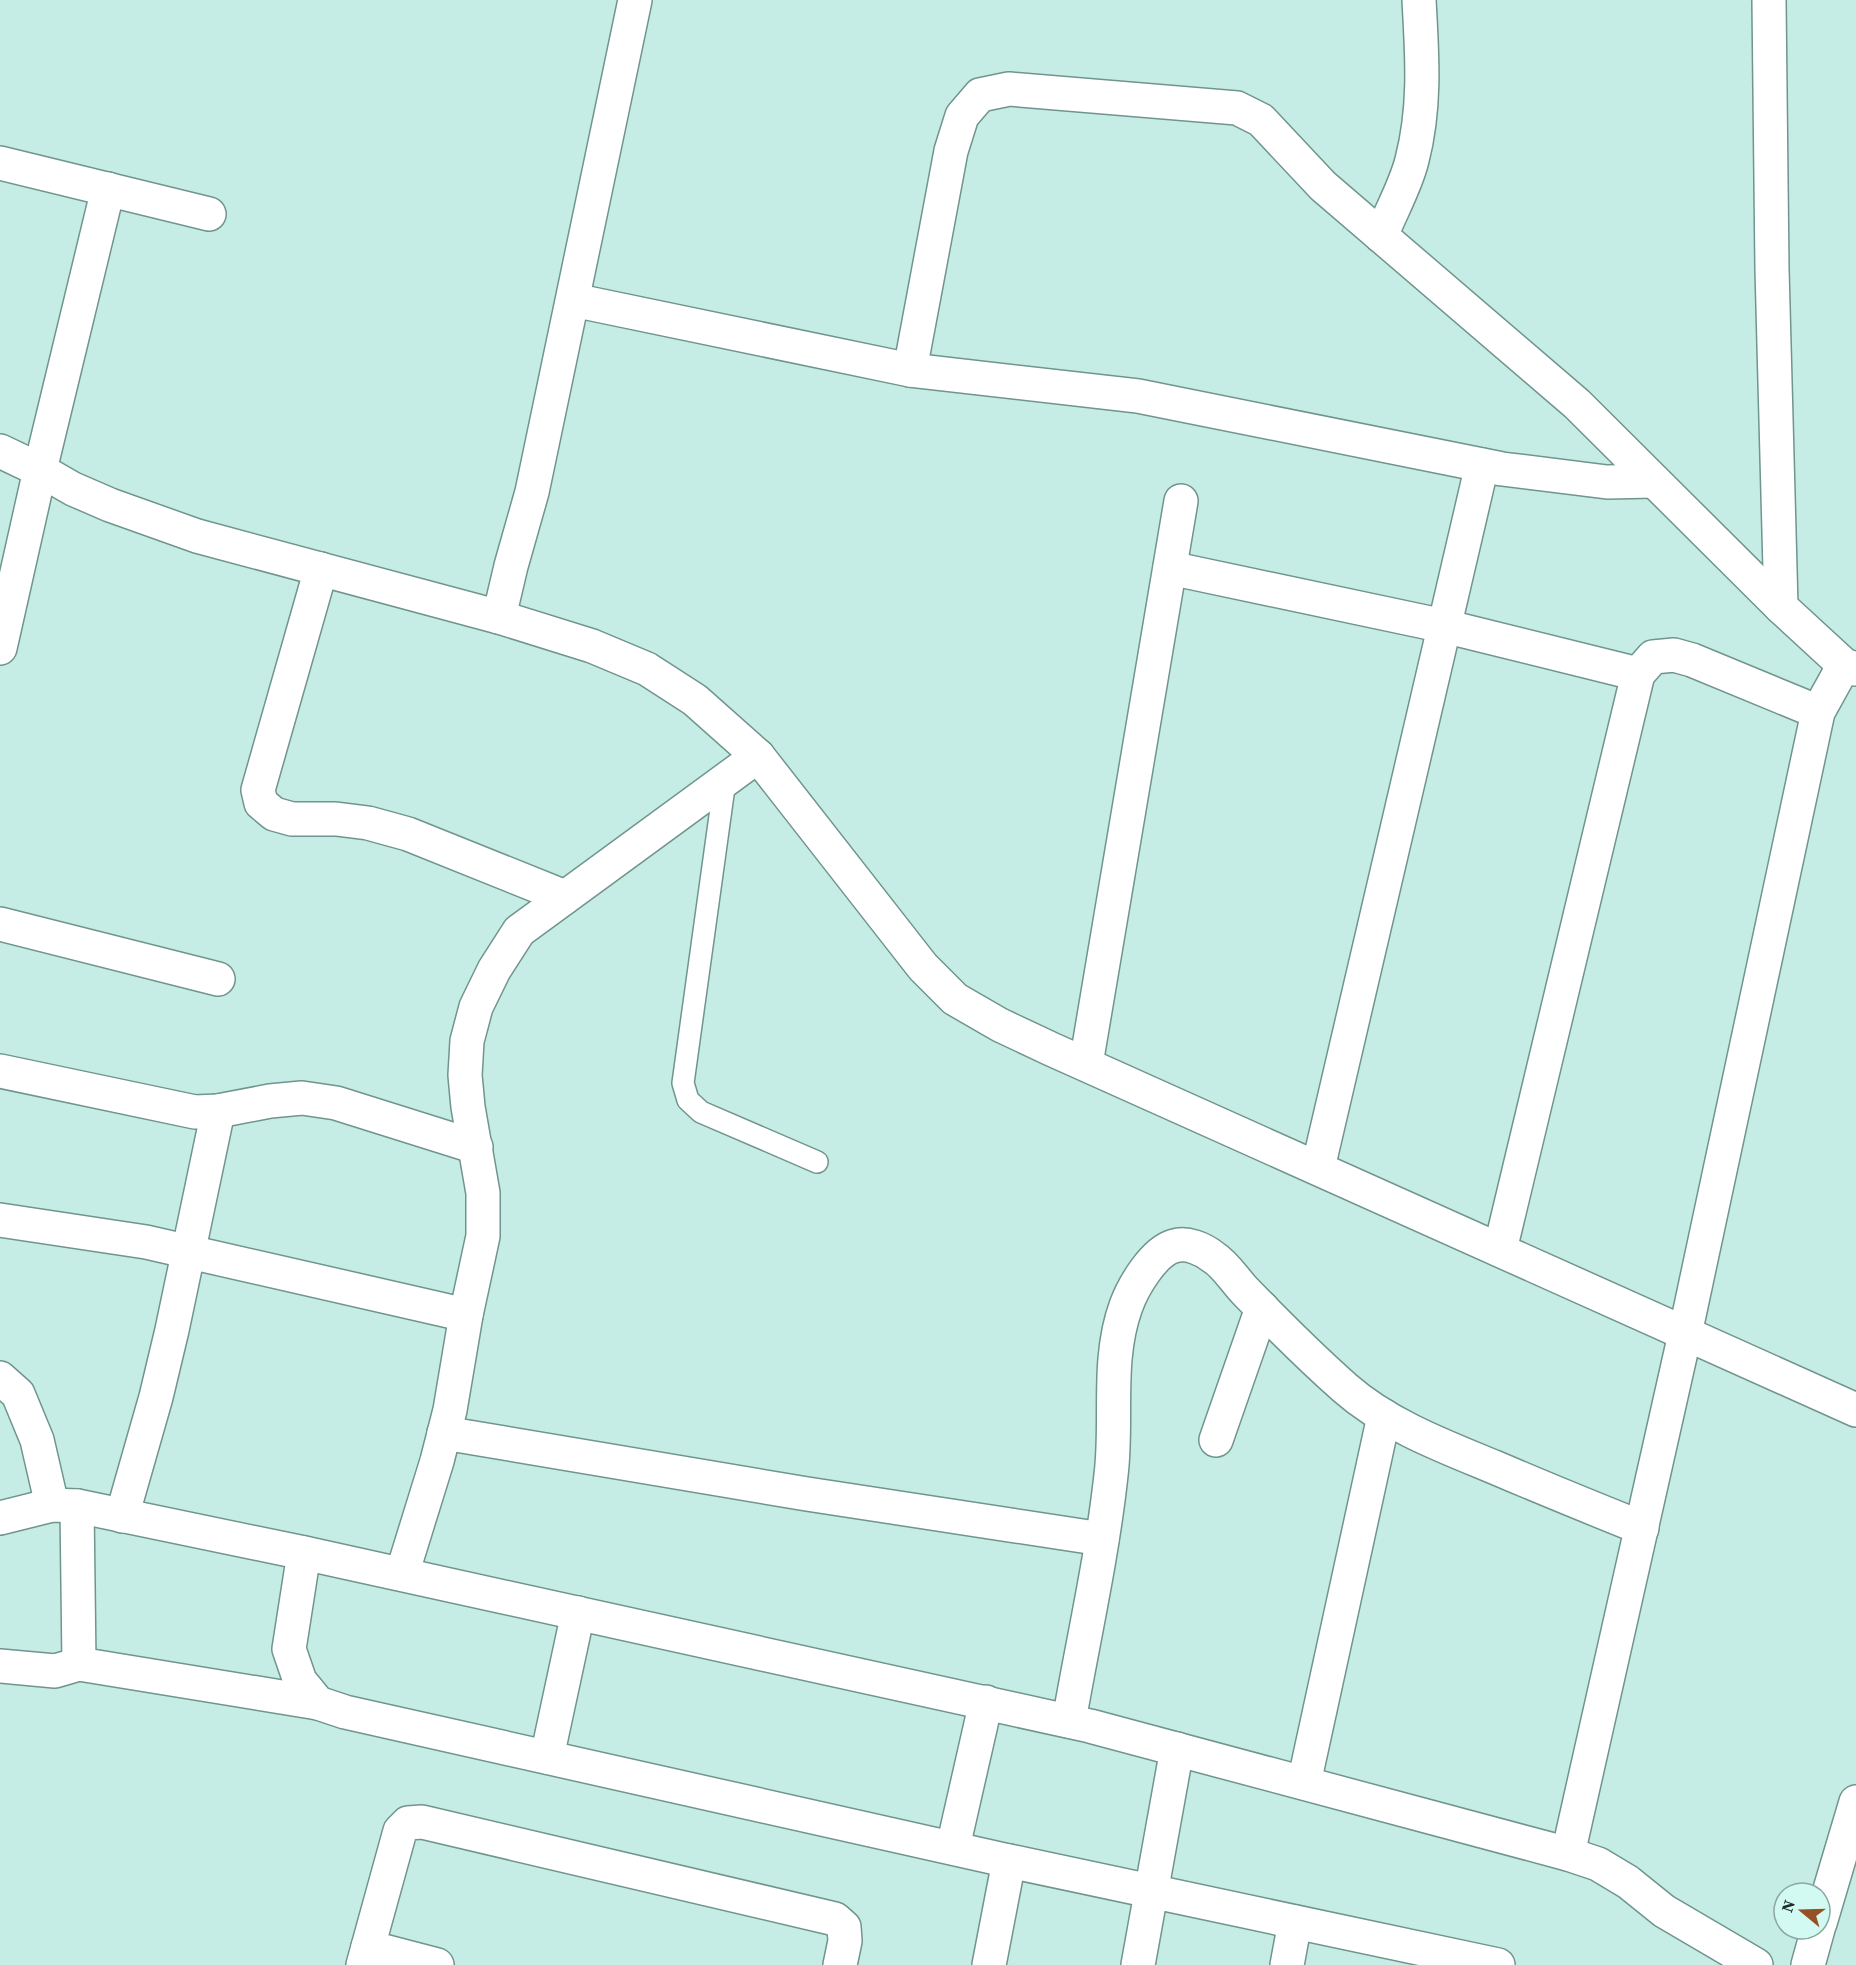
<svg xmlns="http://www.w3.org/2000/svg" width="1856" height="1965" viewBox="0 0 1856 1965" font-family="'Source Serif 4',serif">
<style>
.lines{fill:none;stroke-linecap:round;stroke-linejoin:round}
.lane-casing{stroke:#70948e;stroke-width:24}
.street-casing{stroke:#70948e;stroke-width:36}
.secondary-casing{stroke:#70948e;stroke-width:36}
.lane{stroke:#fff;stroke-width:21}
.street{stroke:#fff;stroke-width:33}
.secondary{stroke:#fff;stroke-width:33}
</style>
<rect width="100%" height="100%" fill="#c6ede5"/>
<g class="lines">
<!-- lane casing -->
<g class="lane-casing">
<path id="lane" d="M725,780L683,1083L688,1100L701,1112L817,1162"/>
</g>
<!-- street casing -->
<g class="street-casing">
<g id="street">
<path d="M1769,0L1772,269L1781,607"/>
<path d="M0,163L209,214"/>
<path d="M1381,236C1391,211 1406,185 1412,160C1426,106 1422,54 1419,0"/>
<path d="M573,300L910,370L1138,396L1502,469L1607,482L1654,481"/>
<path d="M910,370L951,151L962,116L980,95L1009,89L1237,108L1261,120L1323,186L1577,404L1781,607L1844,665L1856,669"/>
<path d="M0,451L40,470L73,489L110,505L197,536L499,617L592,646L647,669L695,700L758,756L923,967L955,999L1000,1025L1051,1049L1856,1410"/>
<path d="M1170,568L1444,626L1638,674"/>
<path d="M321,569L258,790L261,803L274,814L292,819H336L368,823L408,834L565,897"/>
<path d="M499,617L511,566L532,492L635,0"/>
<path d="M0,648L40,470L108,189"/>
<path d="M0,924L218,979"/>
<path d="M1086,1064L1181,501"/>
<path d="M0,1071L195,1112L218,1111L270,1101L302,1098L336,1103L476,1147"/>
<path d="M1318,1168L1482,465"/>
<path d="M0,1220L146,1242L466,1315"/>
<path d="M1500,1250L1638,674L1653,657L1674,655L1692,660L1818,712"/>
<path d="M0,1378L18,1394L37,1440L52,1505"/>
<path d="M444,1433L807,1494L1102,1539"/>
<path d="M1216,1440L1262,1308"/>
<path d="M77,1506L79,1664"/>
<path d="M122,1516L156,1397L172,1330L218,1111"/>
<path d="M0,1518L52,1505L77,1506L304,1553L1090,1726L1568,1854L1598,1864L1628,1882L1664,1911L1756,1965"/>
<path d="M304,1553L289,1649L300,1681L318,1703L345,1712L1009,1861L1498,1965"/>
<path d="M402,1574L437,1461L450,1410L466,1315L483,1236V1193L468,1107L465,1075L467,1041L476,1007L494,970L519,931L758,756"/>
<path d="M0,1666L55,1671L79,1664L318,1703"/>
<path d="M1069,1721C1083,1640 1102,1558 1111,1475C1118,1419 1106,1361 1126,1306C1133,1287 1153,1252 1174,1246C1187,1242 1203,1249 1213,1257C1226,1265 1235,1281 1246,1292C1278,1325 1310,1357 1345,1388C1387,1425 1443,1446 1494,1467C1543,1488 1592,1508 1642,1528"/>
<path d="M547,1757L578,1613"/>
<path d="M1304,1783L1384,1416"/>
<path d="M953,1847L986,1702"/>
<path d="M1568,1854L1685,1334L1818,712L1844,665"/>
<path d="M368,1947L437,1965"/>
<path d="M363,1965L400,1831L408,1823L422,1822L835,1919L844,1927L845,1941L840,1965"/>
<path d="M989,1965L1009,1861"/>
<path d="M1138,1965L1177,1749"/>
<path d="M1287,1965L1295,1922"/>
</g>
</g>
<!-- secondary casing -->
<g class="secondary-casing">
<g id="secondary">
<path d="M1820,1923L1856,1802"/>
<path d="M1808,1965L1818,1929"/>
</g>
</g>
<!-- lane -->
<use href="#lane" class="lane"/>
<!-- street -->
<use href="#street" class="street"/>
<!-- secondary -->
<use href="#secondary" class="secondary"/>
</g>
<!-- north arrow -->
<g transform="translate(1802 1911) rotate(289)"><circle r="28" fill="#d3faf2" stroke="#8aa7a2" stroke-width="1.5"/>
<path d="M0-4.5L10 22L0 15L-10 22Z" fill="#955123"/>
<text y="-9" font-size="16" font-weight="bold" text-anchor="middle" fill="#1d2b29">N</text>
</g>
</svg>
